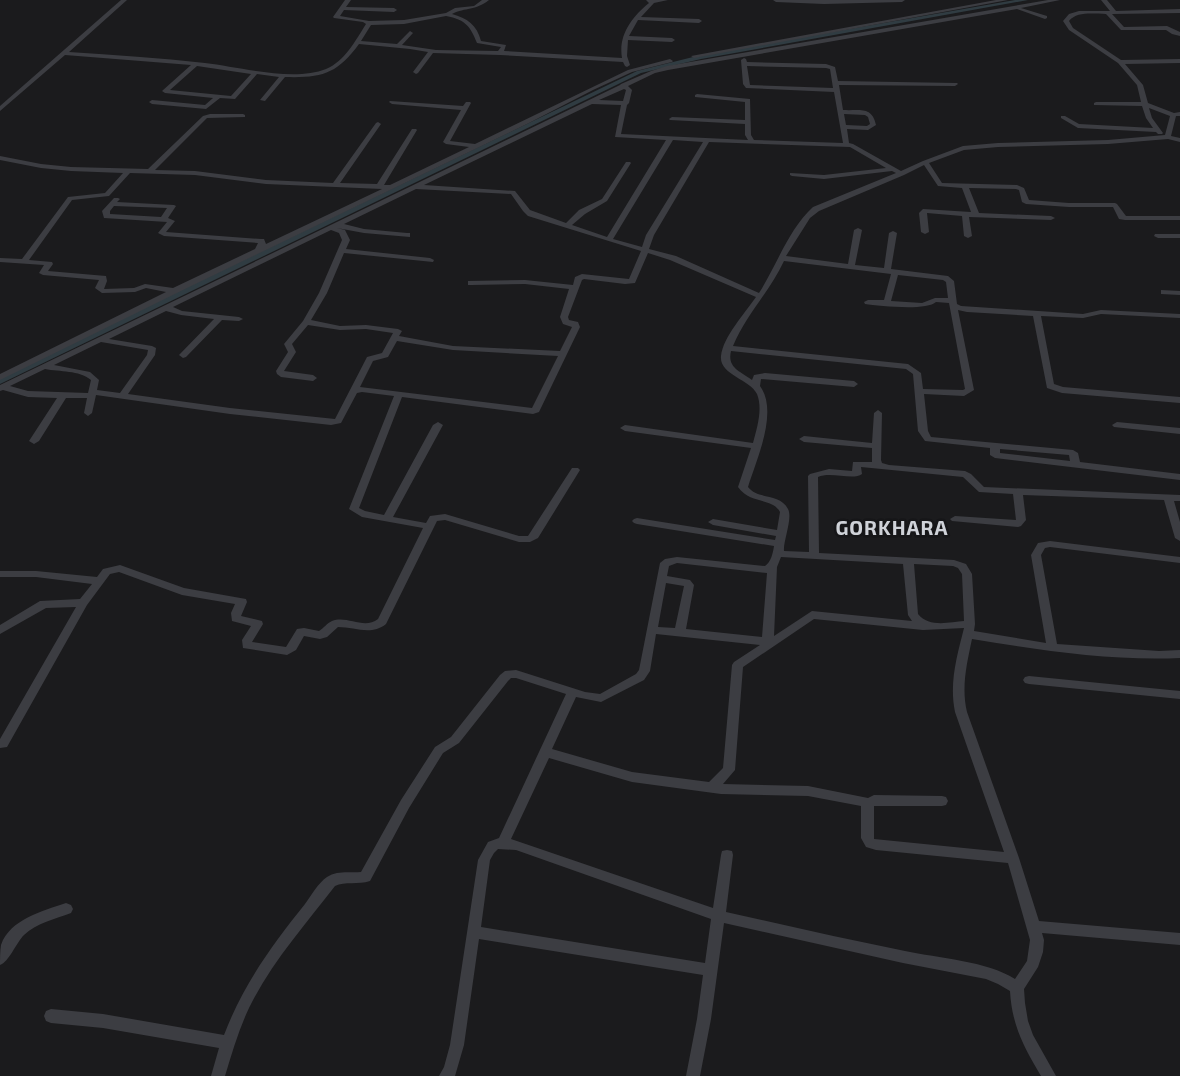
<svg xmlns="http://www.w3.org/2000/svg" width="1180" height="1076" viewBox="0 0 1180 1076" font-family="'Exo 2',sans-serif">
<style>
.lines{fill:none;stroke-linecap:round;stroke-linejoin:round}
.canal{fill:#303c42;fill-rule:evenodd}
.minor{fill:#3c3d42;fill-rule:evenodd}
.labels{text-anchor:middle;dominant-baseline:central;stroke-width:5;stroke-linejoin:round;paint-order:stroke}
.district-label{font-size:20px;font-weight:bold;letter-spacing:1px;fill:#cfd2d8;stroke:#161618}
</style>
<rect width="100%" height="100%" fill="#1b1b1d"/>
<g class="lines">
<!-- canal -->
<path class="canal" d="M1015,0H1028L701,59L641,73L0,384V377L637,71L701,55Z"/>
<!-- minor -->
<g class="minor">
<path d="M121,0H127L69,52C114,55 160,58 205,63C240,67 293,82 326,69C344,62 356,40 366,24L363,22L334,18L333,17L345,0H351L346,7L394,8L397,10L394,12L344,10L340,16L369,21L404,20L446,13L455,8L474,6L482,0H489C475,11 466,7 452,14C467,18 477,25 481,41L506,45L504,51L622,58C618,35 632,17 649,3L646,0H668L654,3L641,17L699,19L702,21L699,23L638,20L629,36L672,38L675,40L672,42L628,40L627,56L630,65L627,67L625,66L623,62L500,55L433,53L418,73L416,74L413,72L428,52L410,49L359,44C337,74 322,78 285,77L265,101L260,100L279,77L257,74L235,99L220,98L206,109L152,104L149,102L152,100L205,105L213,98L165,93L162,91L191,65L65,55L0,111V106ZM446,16C466,20 470,26 477,43L501,47L498,51L436,50L402,45L413,33L410,31L397,44L361,41L371,25L404,24ZM197,66L251,74L231,96L170,90Z"/>
<path d="M773,0H905L902,2L824,4L776,2Z"/>
<path d="M996,0H1008L694,58L691,56Z"/>
<path d="M1048,0H1060L1021,8L1047,16V18L1045,19L1017,9L668,70L655,73L628,86L632,90L629,103L627,105L621,134L748,140L745,135V124L670,120L669,119L672,117L745,120V102L695,97V95L697,94L750,99L751,135L754,140L843,143L834,92L746,88L743,84L741,60L744,58L746,59L747,62L826,64L835,67L838,81L957,83L958,84L955,86L839,85L843,110C860,111 872,106 876,125L868,130L847,129L849,143L853,144L901,171L923,161L963,146L998,143L1108,140L1165,135L1170,116L1149,108L1152,118L1163,133L1162,134H1158L1156,132L1078,128L1061,118V116H1065L1079,124L1153,128L1146,118L1142,106L1094,105V103L1096,102H1141L1137,85L1118,63L1069,30L1063,21L1069,14L1079,11H1110L1101,0H1107L1116,11L1180,9V13L1112,14L1124,27L1167,26L1180,32V36L1172,34L1166,30H1121L1106,14C1094,14 1077,11 1069,21L1073,28L1121,60L1180,59V63L1125,64L1143,85L1148,103L1174,113L1180,112V116H1176L1171,136L1180,138V142L1168,139L1108,144L998,147L964,150L929,163L942,183L1017,185L1024,188L1029,200L1069,203H1115L1117,204L1126,216H1180V220H1125L1119,219L1113,207H1069L1026,204L1022,202L1019,190L1016,189L969,188L979,213L1051,216L1055,218L1051,220L969,217L972,236L968,238L964,236L962,216L927,213L929,232L925,234L921,232L919,213L923,209L971,212L962,188L938,186L924,165L904,175L819,211L810,218L786,256L848,264L854,230L858,228L862,230L855,265L884,268L889,233L893,231L897,233L891,269L948,276L954,281L957,304L961,306L1083,314L1101,310L1180,314V318L1101,314L1083,318L1041,316L1054,384L1063,387L1180,397V403L1062,393L1047,388L1033,316L967,312L958,310L974,390L964,396L924,394L928,431L931,437L1073,450L1078,453L1080,462L1180,474V480L995,458L990,455V448L925,441L918,431L913,374L906,369L731,351C727,368 740,371 752,380L754,375L765,373L854,381L858,384L854,387L761,379L760,386C779,412 756,460 748,487C758,500 780,493 788,509C793,518 783,541 784,551L809,552L808,476L810,474L829,469L852,471L853,462H872V448L804,442L799,439L804,436L872,443L874,413L878,410L882,413L881,460L882,463L889,465L965,471L971,474L984,487L1180,495V501H1174L1180,522V541L1175,538L1164,500L1023,495L1026,520L1021,526L1018,527L952,521L950,519L955,516L1016,520L1013,494L979,492L963,477L861,467L862,474C853,481 831,471 818,477L819,553L954,560L966,564L972,574L975,624L974,631L1046,643L1031,555L1038,543L1050,541L1180,557V563L1050,547L1045,548L1041,555L1057,644L1159,651L1180,650V658C1110,661 1040,650 972,639C967,663 961,687 967,712L1019,858L1039,921L1180,933V945L1042,933L1044,940L1043,952L1038,967L1024,989L1025,1003L1028,1021L1033,1035L1056,1076H1041C1024,1047 1012,1026 1010,991L998,984L986,979L903,963L724,923L711,1019L700,1076H686L697,1019L703,975L479,939L464,1045L455,1076H439L444,1067L450,1045L478,860L488,842L499,838L566,694L516,678H511L508,681L459,743L443,753L409,808L370,881C358,885 345,881 335,886C305,925 271,963 249,1008C239,1029 232,1053 225,1076H211L219,1048L103,1028L51,1023L46,1021L44,1016L46,1011L51,1009L103,1014L224,1035C243,985 272,945 305,904C311,896 318,883 327,877C337,870 350,873 361,872L401,800L435,747L451,737L500,675L505,671L516,670L585,692L600,694L636,674L639,670L660,563L665,559L677,557L765,566C771,562 773,553 774,546L637,524L634,523L632,521L634,519L637,518L775,540L776,536L713,525L708,522L713,519L777,530L780,512C772,497 751,505 738,487L751,448L625,431L620,428L625,425L753,443C757,428 763,409 757,394C750,379 719,375 721,356C723,337 745,313 756,297L670,260L648,253L635,283L625,284L584,279L582,280L568,317L569,320L578,322L580,327L539,412L533,414L402,397L359,508L365,511L384,515L433,425L438,422L443,425L393,517L426,523L430,516L445,514L519,536H528L572,468H578L580,470L538,538L530,542H519L445,520L437,521L386,624C371,636 355,627 338,627L327,637L320,639L304,636L296,650L287,655L243,648L242,640L251,626L232,621L231,613L235,604L182,595L119,572L110,574L87,605L7,747L0,748V739L76,607L46,608L0,634V625L40,601L80,599L92,584L36,577H0V571H36L97,577L103,569L120,565L184,588L246,599L247,602L241,616L262,621L263,624L252,642L286,647L297,629L304,628L319,631C324,628 327,623 332,621C347,615 364,630 378,619L423,528L362,517L349,509L394,396L362,392L357,393L341,423L331,425L230,414L96,395L92,413L88,416L84,413L87,398H66L39,441L34,444L29,441L57,398L28,397L3,390L0,391V385L620,85L621,84L651,71L667,66ZM747,66L826,68L830,69L833,88L750,85ZM624,89L626,90L623,101L599,100ZM592,104L621,105L615,137L666,140L607,237L572,225L585,214L607,201L631,163L630,162H626L602,199L579,210L566,223L530,210L515,191L424,185ZM844,114L865,115L868,117L870,124L867,126L846,125ZM673,140L703,142L646,235L642,247L613,239ZM709,142L850,147L886,168L824,175L790,173V175L792,176L824,179L892,171L896,173L813,207C788,230 777,265 759,293L676,256L649,249L654,235ZM416,189L511,194L523,211L528,216L641,251L629,279L582,274L575,277L573,285L525,280L468,281V285H471L525,284L569,289L560,317L563,324L572,327L560,351L453,346L399,336L402,331L398,329L366,325L340,326L311,320L327,293L344,253L433,262L434,260L430,258L346,249L350,240L345,230L337,228L364,233L410,237V233H407L364,229L344,224ZM331,230L339,233L342,240L319,293L303,321L284,344L288,352L276,371L277,374L281,377L313,381L317,378L313,375L284,371L296,352L292,344L308,325L340,330L366,329L393,333L382,353L367,357L366,359L335,419L230,408L128,394L155,355L156,348L152,346L109,339L166,311L181,315L214,319L179,355L183,358L186,357L222,320L239,321L243,319L239,317L182,311L173,307ZM784,261L891,274L884,300H868L864,302L865,304C879,306 927,311 936,302L949,303L965,389L963,390L923,389L921,373L908,364L733,346C746,315 770,291 784,261ZM898,275L943,280L946,282L948,298H935L922,303L891,301ZM397,341L453,350L558,356L532,408L360,387L373,361L388,357ZM101,342L148,350L147,355L120,393L97,390L99,380L90,372L54,365ZM45,369C60,372 79,370 91,380L88,393L28,391L10,386ZM1000,449L1069,455L1070,461L1000,453ZM781,557L903,564L908,615L912,621L812,611L774,636L777,567ZM677,563L767,573L762,637L686,629L694,585L690,580L667,576L669,566ZM914,564L953,566L958,568L962,574L964,621C950,622 929,628 918,614ZM666,583L684,586L675,628L658,627ZM814,619L923,630L964,628C957,656 949,683 955,712L1004,852L874,839V806H942L946,805L948,801L946,797L942,796L874,795L868,798L808,786L723,784L735,770L743,667ZM656,634L760,645L734,662L732,665L723,768L709,782L632,772L552,749L576,697L601,702L644,680L650,671ZM549,758L632,782L721,794L808,796L861,806V838L866,847L876,850L1008,863L1030,940L1027,961L1015,979C987,961 938,958 905,951C845,939 785,925 726,912L733,855L732,851L727,850L722,851L721,855L713,908L511,839ZM498,849L516,850L711,919L705,963L481,927L490,860L494,853Z"/>
<path d="M670,59L673,61L672,62L632,72L593,90L529,123L185,289L0,380V374L166,292L146,288L135,292L102,293L95,288L99,280L43,275L39,273L44,265L0,262V258L22,259L68,197L105,193L123,173L71,171L41,168L0,160V156L41,164L71,167L148,169L203,116L210,114H243L245,115V117L207,118L155,170L195,171L266,180L333,183L376,123L378,122L381,124L340,183L377,184L412,129H416L417,130L384,185H390L469,147L446,144L443,142L461,110L392,104L389,102L390,101L463,106L466,102H470L471,103L450,141L475,144L628,70ZM130,173L195,175L266,184L382,189L266,244L264,239H261L166,232L175,221L168,218L176,206L174,205L117,202L120,199L118,198H114L102,211L104,218L167,222L158,233L164,236L258,243L255,249L173,288L145,284L134,288L104,289L107,281L106,276L48,271L53,264L52,262L29,260L72,200L109,196ZM114,206L167,208L161,217L110,214V211Z"/>
<path d="M1155,234H1180V238H1158L1154,236Z"/>
<path d="M1161,290L1180,291V295L1161,294Z"/>
<path d="M1117,422L1180,428V434L1114,427L1112,425Z"/>
<path d="M1029,676L1180,691V699L1029,684L1025,683L1023,680L1025,677Z"/>
<path d="M66,903L71,905L73,909L71,913C55,919 37,923 24,935C16,943 9,962 0,965C0,959 0,951 1,945C10,919 43,911 66,903Z"/>
</g>
</g>
<g class="labels">
<!-- district labels -->
<g class="district-label">
<text x="892" y="527">GORKHARA</text>
</g>
</g>
</svg>
